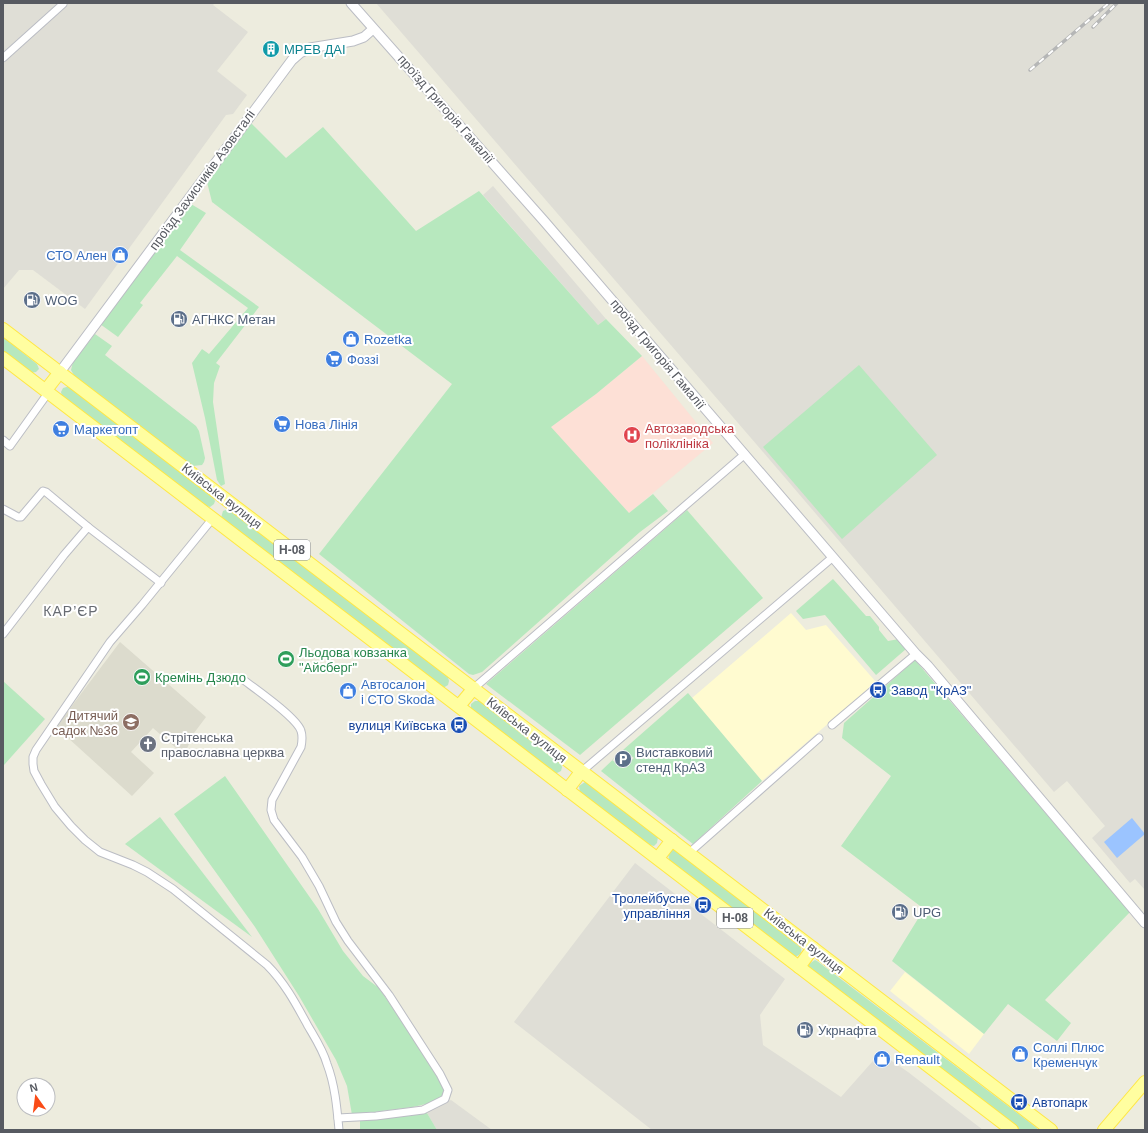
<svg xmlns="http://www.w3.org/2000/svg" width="1148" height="1133" viewBox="0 0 1148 1133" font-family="Arial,sans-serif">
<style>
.commercial{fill:#fffbd0}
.industrial{fill:#dfded6}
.education{fill:#dcdbcd}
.medical{fill:#fde0d6}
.green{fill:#b7e8be;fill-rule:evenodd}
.water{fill:#9bc4ff}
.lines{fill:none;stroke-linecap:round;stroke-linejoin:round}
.minor-casing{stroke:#bbbdc4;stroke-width:9}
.tertiary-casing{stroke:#bbbdc4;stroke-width:11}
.primary-casing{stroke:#ffe744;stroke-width:14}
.minor{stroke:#fff;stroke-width:7}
.tertiary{stroke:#fff;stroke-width:9}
.primary{stroke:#fffea0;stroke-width:12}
.rail-casing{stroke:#b5b6b6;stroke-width:3.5}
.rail{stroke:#fff;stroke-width:2;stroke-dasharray:6;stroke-linecap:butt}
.labels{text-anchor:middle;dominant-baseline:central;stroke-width:4;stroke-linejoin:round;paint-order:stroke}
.shield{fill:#fff;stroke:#898c90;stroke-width:1}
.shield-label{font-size:12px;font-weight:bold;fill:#575a61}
.culture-label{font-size:13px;fill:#0d838f;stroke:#fff;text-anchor:start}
.street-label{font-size:13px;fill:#575a61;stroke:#fff}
.shop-label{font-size:13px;fill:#366cbe;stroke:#fff;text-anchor:start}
.service-label{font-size:13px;fill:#4e5e75;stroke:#fff;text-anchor:start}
.health-label{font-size:13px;fill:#be3a42;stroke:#fff;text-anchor:start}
.leisure-label{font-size:13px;fill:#27864d;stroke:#fff;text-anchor:start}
.transit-label{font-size:13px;fill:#164399;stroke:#fff;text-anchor:start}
.education-label{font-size:13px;fill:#785e54;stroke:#fff;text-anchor:end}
.worship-label{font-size:13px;fill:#5b616d;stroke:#fff;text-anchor:start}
.neighbourhood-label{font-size:14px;letter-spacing:1px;fill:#686c73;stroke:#fff}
</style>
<rect width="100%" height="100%" fill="#edecde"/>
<!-- commercial -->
<g class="commercial">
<path d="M791,613L806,630L826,625L876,682L762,781L692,698Z"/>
<path d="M905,972L984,1034L969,1054L890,991Z"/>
</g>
<!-- industrial -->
<g class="industrial">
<path d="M3,3H215L213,5L248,32L217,71L247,95L233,114L226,115L85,309L33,270H19L3,289Z"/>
<path d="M376,3H1145V890L1135,879L1130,883L1092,838L1105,826L1067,781L1054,792L757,445Z"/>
<path d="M493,186L606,319L598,325L483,195Z"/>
<path d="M635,863L785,979L760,1015L763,1045L841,1097L880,1053L908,1072L983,1130H652L514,1022Z"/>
<path d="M451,1100L492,1130H437L427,1113L428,1110Z"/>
</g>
<!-- education -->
<path class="education" d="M120,642L206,717L194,733L184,755L153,728L131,752L154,773L132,796L56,727Z"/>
<!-- medical -->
<path class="medical" d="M642,356L713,443L629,513L550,427L596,394Z"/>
<!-- green -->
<g class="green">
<path d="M251,123L286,158L323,127L416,231L479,191L598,325L606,319L642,356L596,394L551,427L629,513L653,494L668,511L640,532L482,672L473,675L469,674L319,554L452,384L212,202L207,182Z"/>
<path d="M191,204L206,213L180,250L259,307L216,363L220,366L214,383L213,402L225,484L221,486L217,480L205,418L192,363L202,349L209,354L248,308L177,256L140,303L143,305L118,337L100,324Z"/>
<path d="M95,334L112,346L105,355L196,426L199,431L205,458L204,462L202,465L193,466L75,377L71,370L73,362Z"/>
<path d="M3,337L37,364L39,369L36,372L30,373L3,352Z"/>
<path d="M859,365L937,455L842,539L763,447Z"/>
<path d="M70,386L213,497L215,501L214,504L210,507L206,506L62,397L61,392L63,388Z"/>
<path d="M228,509L448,677L449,681L448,685L443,688L221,518L223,511Z"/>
<path d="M687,510L763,598L580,755L486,684Z"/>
<path d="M833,579L866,616H870L879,627V630L888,641L899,639L906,649L876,675L825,615L803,619L796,611Z"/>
<path d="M915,660L1130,912L1045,1000L1071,1023L1057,1041L1008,1004L984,1034L892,961L924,909L841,846L891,776L842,738L844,723Z"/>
<path d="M3,681L45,719L4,765L3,763Z"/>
<path d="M688,693L762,781L693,844L601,771L623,750ZM623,750L634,758L623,768L612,760Z"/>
<path d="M475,701H480L561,764L562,767L561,771L555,774L471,709V704Z"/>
<path d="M225,776L318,909L343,951L363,976L379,988L412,1036L433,1068L443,1088L444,1096L430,1103L413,1107L352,1115L347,1086L336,1060L299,996L255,927L174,814Z"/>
<path d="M585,782H588L658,837L657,843L654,846L650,845L580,793L579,786Z"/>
<path d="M160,817L252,937L125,844Z"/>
<path d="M677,849L800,947C803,951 801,954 797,956H793L669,860L668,853L672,850Z"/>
<path d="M815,960L817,961L1037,1128L1038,1130H1020L809,971V964Z"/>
<path d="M427,1113L437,1130H360V1121L392,1116Z"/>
</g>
<!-- water -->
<path class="water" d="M1132,818L1145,834L1117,858L1104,842Z"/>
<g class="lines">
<!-- minor casing -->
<g class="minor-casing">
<g id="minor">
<path d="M3,58L63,4"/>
<path d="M3,440L10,446L48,393"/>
<path d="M3,509L18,517H21L43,491L46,492L88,527"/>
<path d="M213,518L142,605L110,642L36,750L33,757V764L34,771L41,784L55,807L71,826L85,840L100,852L133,865L147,872L173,889L267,965C285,983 296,1004 308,1026C315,1038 323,1050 327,1064C335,1085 337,1108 339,1130"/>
<path d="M3,634L64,555L88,527L161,583"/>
<path d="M245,681C257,690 297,718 301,731C303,737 302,742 301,747L272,800L271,810L274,820L302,857L319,886L336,922L348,941L389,995L440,1074L448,1090L445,1099L423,1110L376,1116L338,1118"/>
<path d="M474,688L745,454"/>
<path d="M832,725L916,654"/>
<path d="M581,772L833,557"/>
<path d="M689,853L819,738"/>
</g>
</g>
<!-- tertiary casing -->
<g class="tertiary-casing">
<g id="tertiary">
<path d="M351,3L544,221L916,654L928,666L1145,923"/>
<path d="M60,372L292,60L300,53L310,48L353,41L364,37L373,29"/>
</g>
</g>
<!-- primary casing -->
<g class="primary-casing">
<g id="primary">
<path d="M3,329C353,595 701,864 1051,1130"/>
<path d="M3,358L1012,1130"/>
<path d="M46,390L60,372"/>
<path d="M459,706L474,688"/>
<path d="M567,790L581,772"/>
<path d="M658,858L672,840"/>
<path d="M799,967L813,948"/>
<path d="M1104,1130L1145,1082"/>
</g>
</g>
<!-- minor -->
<use href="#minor" class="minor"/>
<!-- tertiary -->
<use href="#tertiary" class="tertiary"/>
<!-- primary -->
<use href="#primary" class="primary"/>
<!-- rail casing -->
<g class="rail-casing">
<g id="rail">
<path d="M1093,27L1117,3"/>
<path d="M1030,70L1109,3"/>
</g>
</g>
<!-- rail -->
<use href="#rail" class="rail"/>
</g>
<!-- icons -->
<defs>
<g id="building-disc" transform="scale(0.9)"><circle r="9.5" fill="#0f9aa8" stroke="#fff"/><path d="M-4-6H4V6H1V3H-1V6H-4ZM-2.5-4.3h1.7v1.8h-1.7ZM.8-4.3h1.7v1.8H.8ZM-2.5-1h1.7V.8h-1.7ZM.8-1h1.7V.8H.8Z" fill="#fff"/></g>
<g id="shop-disc" transform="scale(0.9)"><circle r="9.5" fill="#3f7fe0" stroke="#fff"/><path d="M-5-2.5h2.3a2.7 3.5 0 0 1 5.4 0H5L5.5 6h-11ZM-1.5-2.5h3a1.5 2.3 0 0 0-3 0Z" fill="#fff"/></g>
<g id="fuel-disc" transform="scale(0.9)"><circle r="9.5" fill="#5c6f8a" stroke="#fff"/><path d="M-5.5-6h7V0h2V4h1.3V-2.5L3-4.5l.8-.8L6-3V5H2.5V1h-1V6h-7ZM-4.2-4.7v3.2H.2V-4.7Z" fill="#fff"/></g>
<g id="supermarket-disc" transform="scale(0.9)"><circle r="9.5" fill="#3f7fe0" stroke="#fff"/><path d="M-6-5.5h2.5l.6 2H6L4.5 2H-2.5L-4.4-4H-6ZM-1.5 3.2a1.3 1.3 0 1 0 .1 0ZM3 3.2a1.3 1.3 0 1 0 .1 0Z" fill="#fff"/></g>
<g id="hospital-disc" transform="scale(0.9)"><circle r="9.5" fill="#e0444e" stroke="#fff"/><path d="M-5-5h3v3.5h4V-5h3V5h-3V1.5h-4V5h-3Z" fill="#fff"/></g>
<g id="stadium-disc" transform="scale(0.9)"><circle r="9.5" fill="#2e9e5b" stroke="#fff"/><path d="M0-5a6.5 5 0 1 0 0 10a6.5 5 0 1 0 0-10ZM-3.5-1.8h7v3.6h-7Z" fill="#fff"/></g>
<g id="bus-disc" transform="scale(0.9)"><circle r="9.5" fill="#1a4fb4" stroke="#fff"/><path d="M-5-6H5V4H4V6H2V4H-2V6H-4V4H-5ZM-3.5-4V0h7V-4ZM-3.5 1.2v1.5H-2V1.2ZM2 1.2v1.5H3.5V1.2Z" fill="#fff"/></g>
<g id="school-disc" transform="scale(0.9)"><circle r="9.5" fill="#8d6e63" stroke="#fff"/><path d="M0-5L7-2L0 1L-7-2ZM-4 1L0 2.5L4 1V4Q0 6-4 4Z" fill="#fff"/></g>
<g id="church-disc" transform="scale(0.9)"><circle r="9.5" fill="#6b7280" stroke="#fff"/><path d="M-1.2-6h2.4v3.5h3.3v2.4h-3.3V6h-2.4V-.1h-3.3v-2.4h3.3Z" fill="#fff"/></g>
<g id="parking-disc" transform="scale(0.9)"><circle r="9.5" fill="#5c6f8a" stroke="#fff"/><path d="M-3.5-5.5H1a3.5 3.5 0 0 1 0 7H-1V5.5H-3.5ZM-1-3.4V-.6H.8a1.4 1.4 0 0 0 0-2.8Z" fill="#fff"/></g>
</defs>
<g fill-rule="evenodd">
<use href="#building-disc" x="271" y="49"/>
<use href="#shop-disc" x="120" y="255"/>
<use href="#fuel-disc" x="32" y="300"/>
<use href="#fuel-disc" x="179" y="319"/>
<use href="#shop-disc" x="351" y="339"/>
<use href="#supermarket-disc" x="334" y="359"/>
<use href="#supermarket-disc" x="282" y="424"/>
<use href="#supermarket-disc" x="61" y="429"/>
<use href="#hospital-disc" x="632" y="435"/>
<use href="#stadium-disc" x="286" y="659"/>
<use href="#stadium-disc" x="142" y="677"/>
<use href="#bus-disc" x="878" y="690"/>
<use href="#shop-disc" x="348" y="691"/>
<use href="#school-disc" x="131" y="722"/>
<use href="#bus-disc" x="459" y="725"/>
<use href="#church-disc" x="148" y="744"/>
<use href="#parking-disc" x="623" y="759"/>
<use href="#bus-disc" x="703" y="905"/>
<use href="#fuel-disc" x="900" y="912"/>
<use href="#fuel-disc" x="805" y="1030"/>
<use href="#shop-disc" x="1020" y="1054"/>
<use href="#shop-disc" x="882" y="1059"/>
<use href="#bus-disc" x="1019" y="1102"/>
</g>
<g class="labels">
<!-- shield labels -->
<g class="shield">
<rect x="274" y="540" width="36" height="20" rx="3"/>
<rect x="717" y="908" width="36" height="20" rx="3"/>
</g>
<g class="shield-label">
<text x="292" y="550">Н-08</text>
<text x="735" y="918">Н-08</text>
</g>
<!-- culture labels -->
<g class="culture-label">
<text x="284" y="49">МРЕВ ДАІ</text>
</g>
<!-- street labels -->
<g class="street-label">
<text transform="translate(446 109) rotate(49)">проїзд Григорія Гамалії</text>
<text transform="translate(202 180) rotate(-54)">проїзд Захисників Азовсталі</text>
<text transform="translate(658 354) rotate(50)">проїзд Григорія Гамалії</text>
<text transform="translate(222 496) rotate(38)">Київська вулиця</text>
<text transform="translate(527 730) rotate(38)">Київська вулиця</text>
<text transform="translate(804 941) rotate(38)">Київська вулиця</text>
</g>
<!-- shop labels -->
<g class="shop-label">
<text x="107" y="255" text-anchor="end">СТО Ален</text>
<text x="364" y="339">Rozetka</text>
<text x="347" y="359">Фоззі</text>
<text x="295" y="424">Нова Лінія</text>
<text x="74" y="429">Маркетопт</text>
<text x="361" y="684">Автосалон<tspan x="361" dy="15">і СТО Skoda</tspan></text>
<text x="1033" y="1047">Соллі Плюс<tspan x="1033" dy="15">Кременчук</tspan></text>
<text x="895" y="1059">Renault</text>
</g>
<!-- service labels -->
<g class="service-label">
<text x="45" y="300">WOG</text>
<text x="192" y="319">АГНКС Метан</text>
<text x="636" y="752">Виставковий<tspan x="636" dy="15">стенд КрАЗ</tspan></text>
<text x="913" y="912">UPG</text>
<text x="818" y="1030">Укрнафта</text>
</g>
<!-- health labels -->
<g class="health-label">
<text x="645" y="428">Автозаводська<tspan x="645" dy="15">поліклініка</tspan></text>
</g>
<!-- leisure labels -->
<g class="leisure-label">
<text x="299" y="652">Льодова ковзанка<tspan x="299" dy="15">"Айсберг"</tspan></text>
<text x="155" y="677">Кремінь Дзюдо</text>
</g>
<!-- transit labels -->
<g class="transit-label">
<text x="891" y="690">Завод "КрАЗ"</text>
<text x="446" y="725" text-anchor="end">вулиця Київська</text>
<text x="690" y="898" text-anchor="end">Тролейбусне<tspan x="690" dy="15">управління</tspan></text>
<text x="1032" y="1102">Автопарк</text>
</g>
<!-- education labels -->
<g class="education-label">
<text x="118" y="715">Дитячий<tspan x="118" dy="15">садок №36</tspan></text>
</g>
<!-- worship labels -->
<g class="worship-label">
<text x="161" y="737">Стрітенська<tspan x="161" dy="15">православна церква</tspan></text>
</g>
<!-- neighbourhood labels -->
<g class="neighbourhood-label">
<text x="71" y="611">КАР’ЄР</text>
</g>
</g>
<!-- border -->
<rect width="1148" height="1133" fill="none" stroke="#575a61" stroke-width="8"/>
<!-- north arrow -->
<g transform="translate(36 1097) rotate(346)"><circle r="19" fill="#ffffff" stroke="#bcbdc0"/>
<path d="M0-3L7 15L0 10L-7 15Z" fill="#fa4b16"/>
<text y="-6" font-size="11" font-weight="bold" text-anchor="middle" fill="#575a61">N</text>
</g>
</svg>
